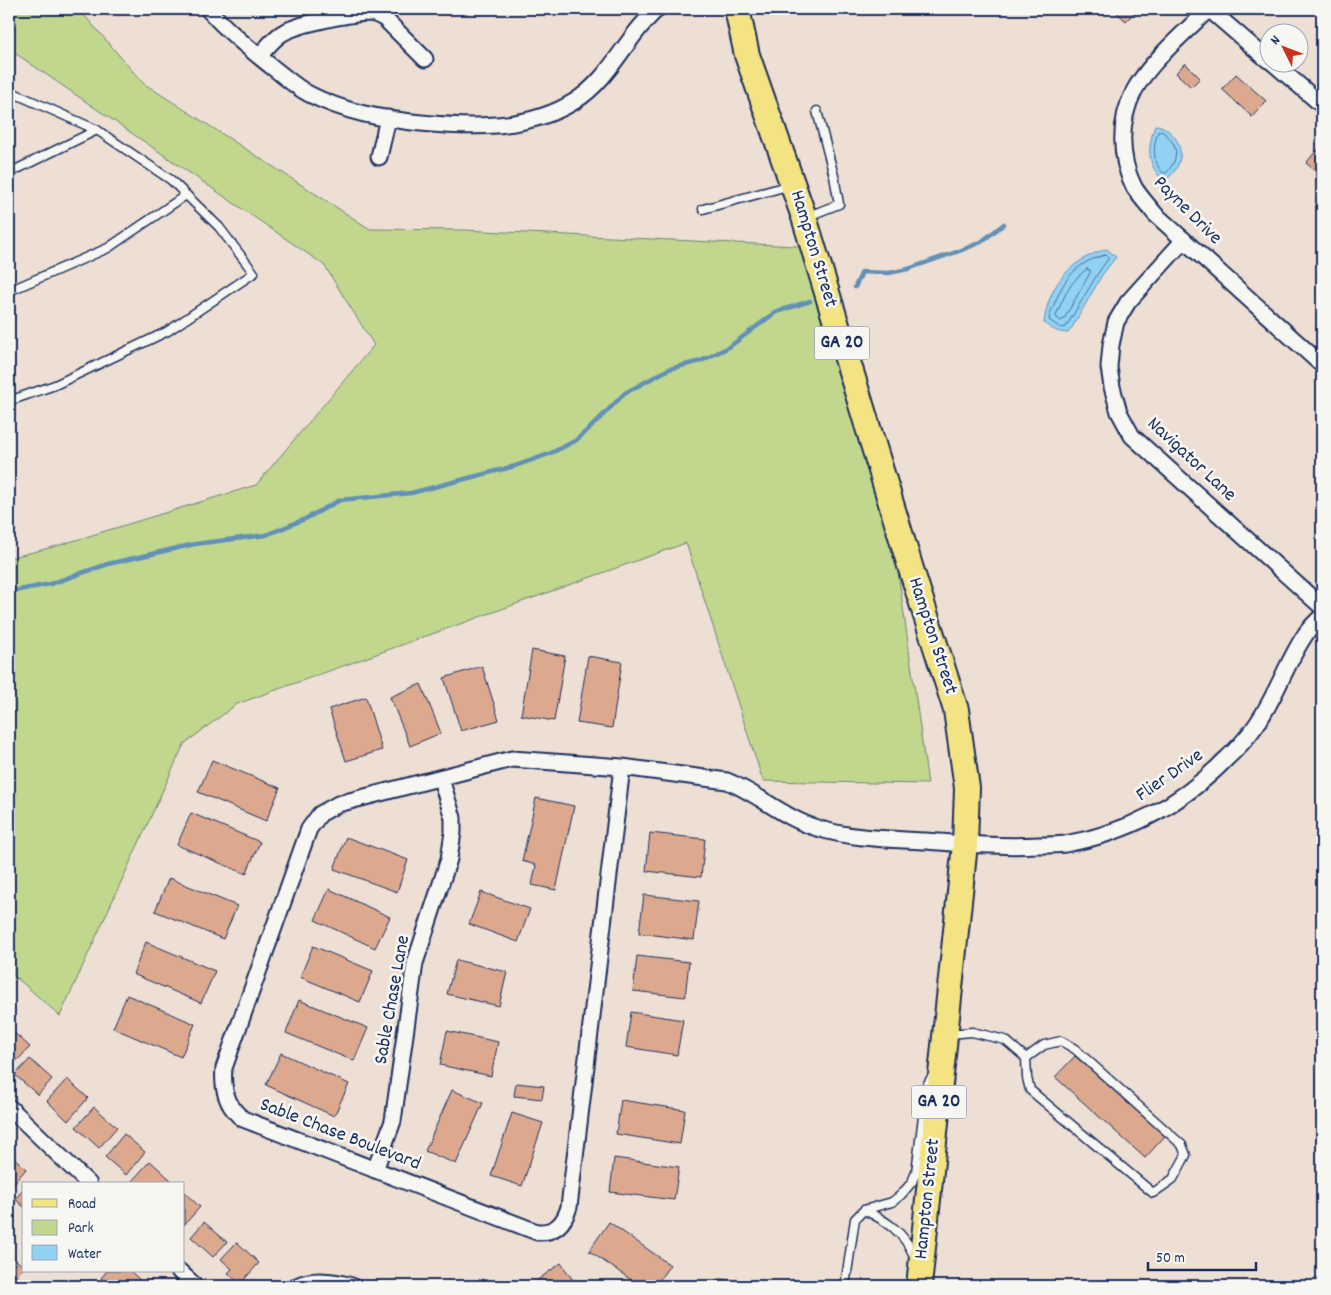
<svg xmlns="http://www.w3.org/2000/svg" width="1331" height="1295" viewBox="0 0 1331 1295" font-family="Dekko,sans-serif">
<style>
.green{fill:#c0d78d;stroke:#6e8376}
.water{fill:#91d1f2;stroke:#6290b7}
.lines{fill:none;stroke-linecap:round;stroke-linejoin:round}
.shore{stroke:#4a7099;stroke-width:1}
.stream{stroke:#6290b7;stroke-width:4.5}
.building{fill:#dca98f;stroke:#1b2f5e}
.lane-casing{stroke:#1b2f5e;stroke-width:11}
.street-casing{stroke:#1b2f5e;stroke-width:19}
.primary-casing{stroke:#1b2f5e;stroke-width:28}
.lane{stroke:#f6f6f2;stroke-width:8}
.street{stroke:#f6f6f2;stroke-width:15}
.primary{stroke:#f4e382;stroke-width:24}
.labels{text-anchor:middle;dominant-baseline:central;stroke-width:5;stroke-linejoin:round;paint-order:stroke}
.shield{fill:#f6f6f2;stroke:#5d6b8a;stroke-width:1}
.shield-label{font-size:19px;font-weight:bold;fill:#1b2f5e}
.street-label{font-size:20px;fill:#1b2f5e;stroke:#f6f6f2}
</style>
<rect width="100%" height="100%" fill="#eedfd4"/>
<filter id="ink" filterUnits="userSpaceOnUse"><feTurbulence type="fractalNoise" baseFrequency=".02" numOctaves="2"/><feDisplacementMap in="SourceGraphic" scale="10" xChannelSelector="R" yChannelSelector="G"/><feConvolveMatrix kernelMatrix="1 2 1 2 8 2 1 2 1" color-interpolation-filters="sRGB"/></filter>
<g filter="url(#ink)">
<!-- green -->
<path class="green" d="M9,9H79L143,83L370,229L464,230L818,247L887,494L928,784L763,781L686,543L237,704L184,744L60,1016L9,971V558L53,547L256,485L374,345L324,265L9,49Z"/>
<!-- water -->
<g class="water">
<path d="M1155,125C1161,125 1165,128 1170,132C1184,144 1184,165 1168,178H1161C1145,161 1149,145 1155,125Z"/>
<path d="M1107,249L1116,257L1102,275L1073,326L1068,333C1058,333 1052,329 1044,323C1048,285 1071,259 1107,249Z"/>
</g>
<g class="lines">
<!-- shore -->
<g class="shore">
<path d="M1158,132L1161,131C1178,142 1181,158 1166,173H1163C1152,161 1153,146 1158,132Z"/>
<path d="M1105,255L1108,256V259L1098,273L1066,327L1061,328L1049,320C1050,312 1054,305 1057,298C1066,275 1081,261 1105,255Z"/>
<path d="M1087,269L1090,270V273L1064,319L1061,321L1057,318L1056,315C1064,297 1070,281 1087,269Z"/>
</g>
<!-- stream -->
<g class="stream">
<path d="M855,287L862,272L889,273L908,269L962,250L981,242L1004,224"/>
<path d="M9,592L50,584L108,564L195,544L266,535L305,519L340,500L411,493L515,466L549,454L575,441L590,428L625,393L669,369L701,361L729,347L776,312L810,301"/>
</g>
</g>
<!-- building -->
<g class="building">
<path d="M1113,9H1138L1126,21Z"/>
<path d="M1185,63L1200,78L1191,87L1176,73Z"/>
<path d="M1236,74L1266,101L1252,117L1222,89Z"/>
<path d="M1317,150L1322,154V177L1306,163Z"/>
<path d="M532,650L565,656L554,721L521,715Z"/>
<path d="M588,656L622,662L612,728L577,723Z"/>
<path d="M482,666L499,720L461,731L444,678Z"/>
<path d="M421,684L441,733L410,746L390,697Z"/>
<path d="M366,697L382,750L346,761L329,709Z"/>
<path d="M212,760L280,788L266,821L198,792Z"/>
<path d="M536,798L574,806L556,890L532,885L536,865L522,861Z"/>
<path d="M191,813L260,842L246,874L177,845Z"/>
<path d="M650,833L705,839L701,877L646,871Z"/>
<path d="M346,837L408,860L397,892L334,869Z"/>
<path d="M169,878L237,906L223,939L155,911Z"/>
<path d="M329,889L390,917L375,948L315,920Z"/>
<path d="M481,892L530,909L518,942L469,924Z"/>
<path d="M644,895L699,901L694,940L639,933Z"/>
<path d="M146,942L215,971L201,1003L133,974Z"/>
<path d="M313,946L373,971L360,1002L300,977Z"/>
<path d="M637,956L689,962L685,997L633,991Z"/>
<path d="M456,960L507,972L499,1006L447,994Z"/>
<path d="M127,995L195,1024L181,1057L113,1028Z"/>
<path d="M299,1000L368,1028L354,1061L286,1033Z"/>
<path d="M631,1012L683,1020L677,1055L626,1047Z"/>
<path d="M9,1028L30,1047L10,1068H9Z"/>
<path d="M447,1031L498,1042L491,1076L440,1065Z"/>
<path d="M281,1053L349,1084L334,1116L266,1085Z"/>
<path d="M1075,1056L1165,1136L1145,1158L1055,1077Z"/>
<path d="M30,1059L52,1079L38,1095L15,1075Z"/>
<path d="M67,1079L88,1098L68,1121L47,1101Z"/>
<path d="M516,1083L544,1086L542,1099L514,1096Z"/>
<path d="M452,1090L483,1103L456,1164L425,1151Z"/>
<path d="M621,1100L685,1110L680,1144L616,1134Z"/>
<path d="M94,1107L117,1127L99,1148L76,1127Z"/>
<path d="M512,1113L543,1123L522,1186L491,1176Z"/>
<path d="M124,1134L145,1152L126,1175L105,1157Z"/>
<path d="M9,1153L26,1169L9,1189Z"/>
<path d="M614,1158L679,1167L674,1200L610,1192Z"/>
<path d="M150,1161L172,1181L170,1184H135L132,1181Z"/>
<path d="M24,1189V1207L15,1199Z"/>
<path d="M184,1192L200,1207L184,1225Z"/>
<path d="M204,1222L227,1242L213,1257L191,1237Z"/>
<path d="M609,1222L670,1265L655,1286H640L589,1251Z"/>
<path d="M237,1242L259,1263L240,1284L228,1273L232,1269L221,1259Z"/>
<path d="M9,1254L24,1267L9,1285Z"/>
<path d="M561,1263L577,1286H534L532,1284Z"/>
<path d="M107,1271H130L139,1279L133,1286H109L101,1278Z"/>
</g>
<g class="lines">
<!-- lane casing -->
<g class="lane-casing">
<g id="lane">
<path d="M9,94H16L97,130L171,180L219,227L254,273L168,331L55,385L9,401"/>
<path d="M9,173L97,130"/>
<path d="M703,209L791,185"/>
<path d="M806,217L839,204L834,176L817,111"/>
<path d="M9,291L108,248L186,195"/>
<path d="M949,1034L972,1032L1005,1040L1026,1058L1027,1078L1030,1090L1153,1193L1173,1179L1186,1155L1182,1145L1075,1049L1061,1041L1044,1045L1026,1058"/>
<path d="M864,1210C887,1221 904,1232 914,1256"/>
<path d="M719,1286L720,1284L743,1286"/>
<path d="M845,1286L855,1219L864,1210L892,1202L901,1195L912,1182L916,1172L927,1085L933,1075"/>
</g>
</g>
<!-- street casing -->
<g class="street-casing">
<g id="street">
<path d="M208,9C227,31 250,49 272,67C284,76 296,87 309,94C344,112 382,119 421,123C473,128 529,130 575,101C603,83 617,56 637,31C643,23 650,16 657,9"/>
<path d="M1209,9C1187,30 1148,64 1134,91C1119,120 1119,157 1134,187C1140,197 1148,205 1155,214L1322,365"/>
<path d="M1209,9L1268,60"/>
<path d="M259,56C266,49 272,40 281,34C296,24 348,14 367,13C374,13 379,15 385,19L425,59"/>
<path d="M1272,62L1322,105"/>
<path d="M379,157L388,118"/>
<path d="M1184,240L1128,302L1116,322L1111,345L1109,367L1112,387L1119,412L1132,436L1322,607"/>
<path d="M622,767L569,1207C564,1224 555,1233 537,1232L243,1119C226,1106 222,1088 224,1068L309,829L320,814L338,804L512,759L622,767L727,781C759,794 784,818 817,828C852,839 890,839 926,841C963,844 1001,847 1039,845C1047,845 1057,845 1065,844C1127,833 1182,804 1226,759C1236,750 1246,739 1254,728C1275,700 1285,665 1305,635C1309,628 1316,622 1322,616"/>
<path d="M9,1107L89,1184"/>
<path d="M375,1170L393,1121L415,963L449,859L453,832V818L441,779"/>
<path d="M179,1271L195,1286"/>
<path d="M297,1286C312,1278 335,1281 352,1286"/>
</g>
</g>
<!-- primary casing -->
<g class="primary-casing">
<path id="primary" d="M737,9L747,55L804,217L911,569L956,710L967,788L965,844L919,1286"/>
</g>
<!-- lane -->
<use href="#lane" class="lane"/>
<!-- street -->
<use href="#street" class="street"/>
<!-- primary -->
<use href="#primary" class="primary"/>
</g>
</g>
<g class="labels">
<!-- shield labels -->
<g class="shield">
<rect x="814.5" y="326.5" width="55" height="33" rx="4"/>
<rect x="911.5" y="1085.5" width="55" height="33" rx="4"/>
</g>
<g class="shield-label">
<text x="842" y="343">GA 20</text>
<text x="939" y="1102">GA 20</text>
</g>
<!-- street labels -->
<g class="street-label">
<text transform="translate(1187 211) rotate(45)">Payne Drive</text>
<text transform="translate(813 249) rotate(73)">Hampton Street</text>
<text transform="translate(1191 460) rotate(43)">Navigator Lane</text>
<text transform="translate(932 636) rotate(72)">Hampton Street</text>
<text transform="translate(1170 776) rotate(-35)">Flier Drive</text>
<text transform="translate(393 1000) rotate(-80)">Sable Chase Lane</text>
<text transform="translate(340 1135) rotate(21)">Sable Chase Boulevard</text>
<text transform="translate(928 1199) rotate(-84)">Hampton Street</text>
</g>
</g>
<!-- margin -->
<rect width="1331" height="1295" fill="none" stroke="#f6f6f2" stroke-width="30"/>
<rect x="15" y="15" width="1301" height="1265" fill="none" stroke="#1b2f5e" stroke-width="2" filter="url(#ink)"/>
<!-- legend -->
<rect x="22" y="1182" width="162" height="90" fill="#f6f6f2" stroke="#9ea6b7"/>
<rect x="32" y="1199" width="25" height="8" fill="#f4e382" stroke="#9ea6b7"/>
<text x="68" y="1208" font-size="15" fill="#1b2f5e">Road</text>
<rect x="32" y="1220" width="25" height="15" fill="#c0d78d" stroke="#9ea6b7"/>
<text x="68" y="1232" font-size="15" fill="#1b2f5e">Park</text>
<rect x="32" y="1245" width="25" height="15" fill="#91d1f2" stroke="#9ea6b7"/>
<text x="68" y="1258" font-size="15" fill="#1b2f5e">Water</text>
<!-- north arrow -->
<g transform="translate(1284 48) rotate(312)"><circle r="24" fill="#f6f6f2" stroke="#9ea6b7"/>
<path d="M0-4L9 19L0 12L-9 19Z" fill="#c8321e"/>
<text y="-8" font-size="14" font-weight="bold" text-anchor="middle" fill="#1b2f5e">N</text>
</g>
<!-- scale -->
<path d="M1148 1262v8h108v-8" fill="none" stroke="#1b2f5e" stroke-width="2.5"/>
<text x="1156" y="1262" font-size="15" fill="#1b2f5e" stroke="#f6f6f2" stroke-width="4" paint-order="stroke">50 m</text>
</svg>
